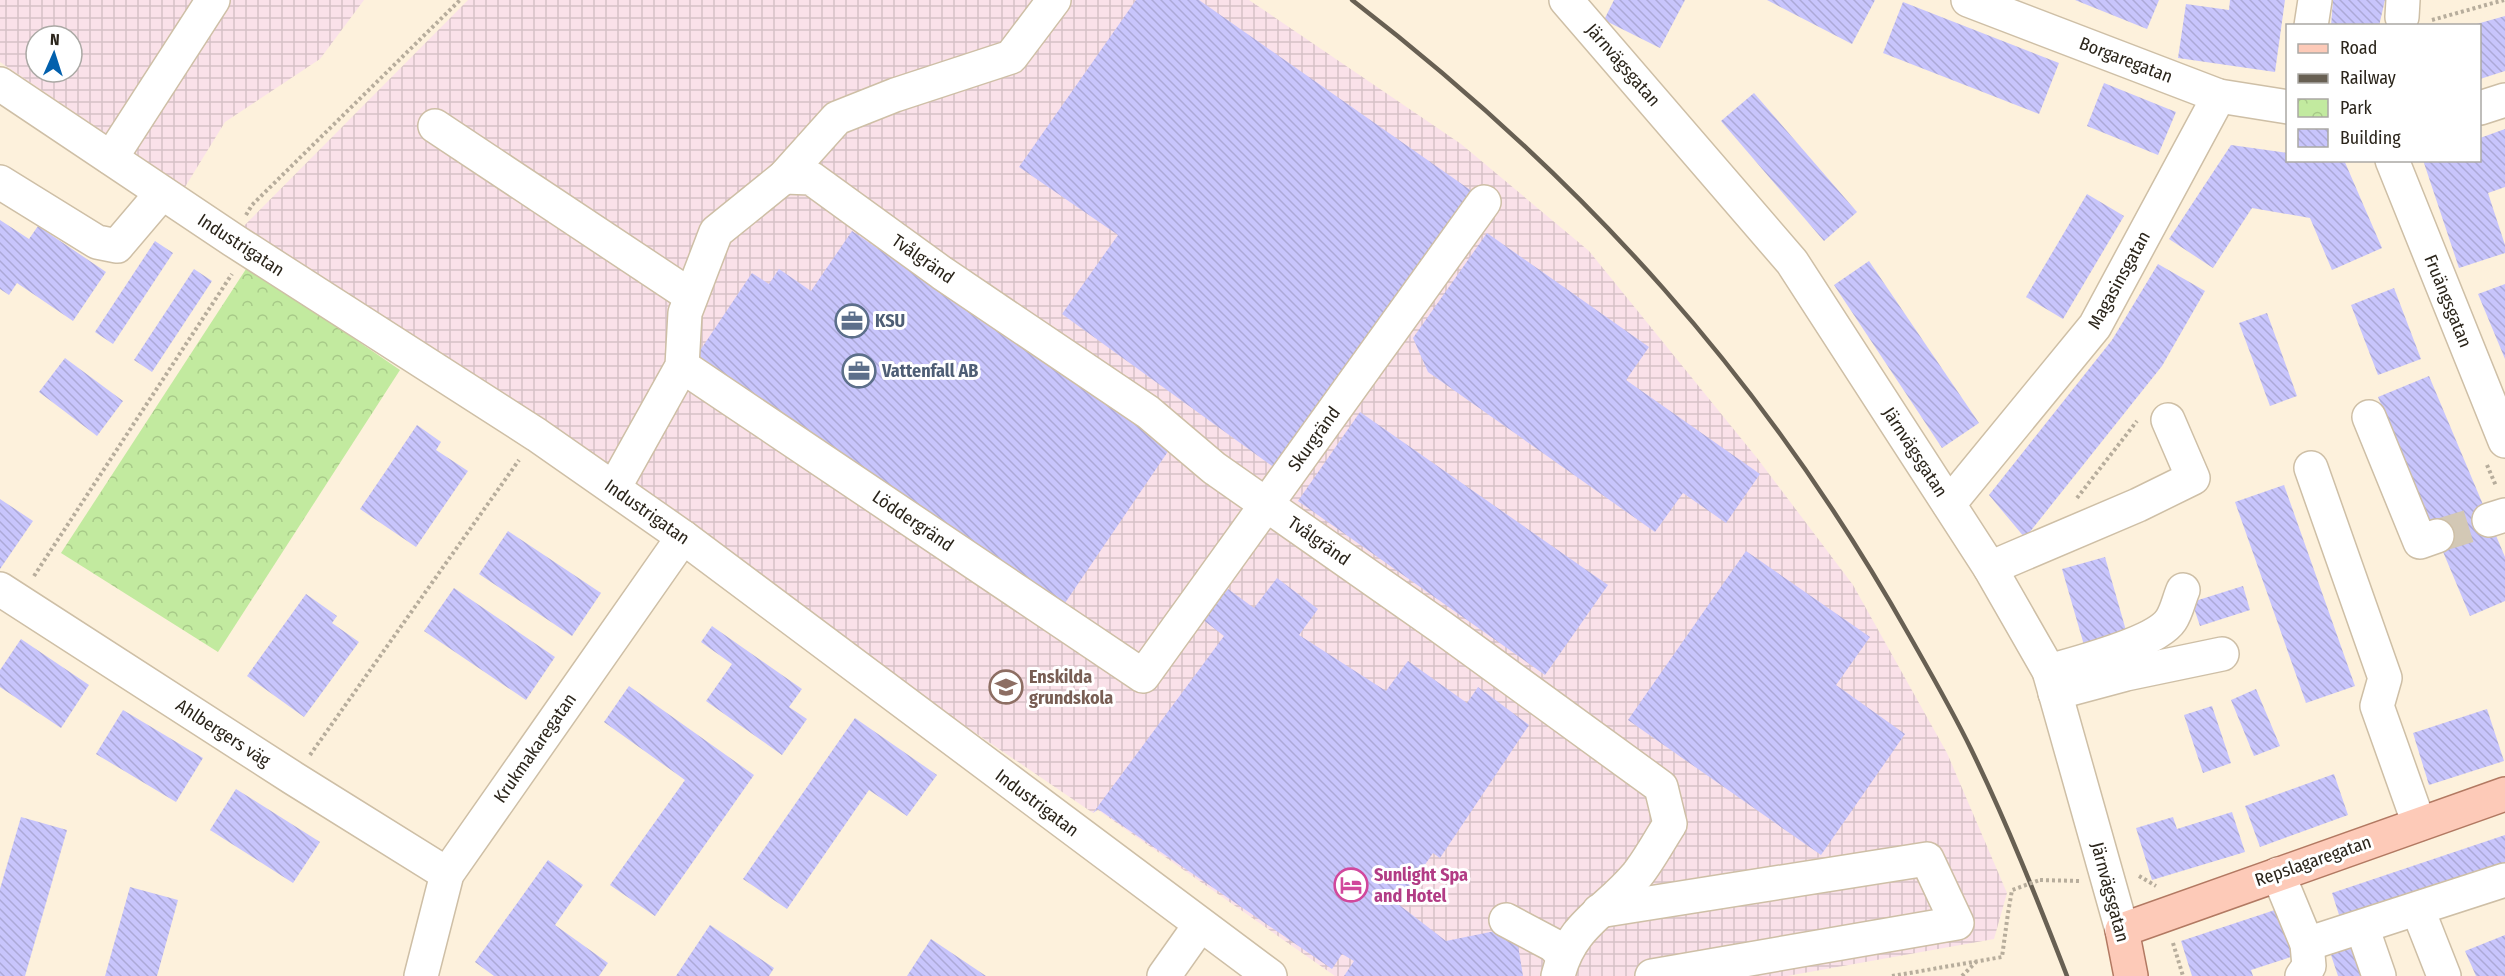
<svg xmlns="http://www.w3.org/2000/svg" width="2505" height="976" viewBox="0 0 2505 976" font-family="'Fira Sans Condensed',sans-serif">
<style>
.industrial{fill:url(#industrial-grid);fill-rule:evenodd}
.park{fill:url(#park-crowns)}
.building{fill:url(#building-back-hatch)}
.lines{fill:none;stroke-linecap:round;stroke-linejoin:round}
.minor-tunnel{stroke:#d3c8b5;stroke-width:33;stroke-dasharray:33 16;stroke-linecap:butt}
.minor-casing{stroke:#cebfa6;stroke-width:36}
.major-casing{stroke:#b27962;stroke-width:36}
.path{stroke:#b7ad9c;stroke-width:4;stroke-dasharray:3 3;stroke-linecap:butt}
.minor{stroke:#fff;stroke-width:33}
.major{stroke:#fdcab8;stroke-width:33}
.rail{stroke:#686053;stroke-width:4.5}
.path-bridge{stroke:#b7ad9c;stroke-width:4;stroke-dasharray:3 3;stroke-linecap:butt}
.labels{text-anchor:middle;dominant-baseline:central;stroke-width:6;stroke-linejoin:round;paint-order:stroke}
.street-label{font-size:18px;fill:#2b251b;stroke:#fff}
.service-label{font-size:18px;font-weight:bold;fill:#4e5e75;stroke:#fff;text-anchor:start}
.education-label{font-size:18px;font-weight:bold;fill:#785e54;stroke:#fff;text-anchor:start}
.hotel-label{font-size:18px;font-weight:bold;fill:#b23c85;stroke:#fff;text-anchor:start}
</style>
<defs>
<pattern id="industrial-grid" width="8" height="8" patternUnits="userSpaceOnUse" patternTransform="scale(1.5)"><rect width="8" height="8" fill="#fae1e9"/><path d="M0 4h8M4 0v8" fill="none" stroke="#d6c1c7"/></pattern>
<pattern id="park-crowns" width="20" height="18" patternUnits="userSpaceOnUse" patternTransform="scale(1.5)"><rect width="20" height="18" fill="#c2ea9f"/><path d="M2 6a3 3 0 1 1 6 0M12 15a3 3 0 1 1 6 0" fill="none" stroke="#a7c988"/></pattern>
<pattern id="building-back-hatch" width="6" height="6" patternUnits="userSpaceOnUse" patternTransform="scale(1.5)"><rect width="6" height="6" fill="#c8c5fc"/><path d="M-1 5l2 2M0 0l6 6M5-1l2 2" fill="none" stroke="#aca9d7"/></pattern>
</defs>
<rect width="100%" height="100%" fill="#fdf1dc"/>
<!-- industrial -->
<g class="industrial">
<path d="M0,0H364L320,59L225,122L185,187L0,62ZM36,36H72V72H36Z"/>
<path d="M468,0H1249L1461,144L1589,251L1757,458L1853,585L1947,753L2007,893L1994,939L1787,976H1335L1098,810L1093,813L239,231Z"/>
</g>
<!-- park -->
<path class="park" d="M248,266L400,370L218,652L61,553Z"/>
<!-- building -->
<g class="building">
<path d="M1136,0H1199L1476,194L1279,471L1062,314L1118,235L1019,167Z"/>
<path d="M1614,0H1685L1660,48L1604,20Z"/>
<path d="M1767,0H1875L1852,44Z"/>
<path d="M2075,0H2159L2147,29Z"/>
<path d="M2230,0H2285L2275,72L2178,58L2186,4L2229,10Z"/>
<path d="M2333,0H2385L2379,26H2331Z"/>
<path d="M1903,2L2059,63L2039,114L1883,53Z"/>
<path d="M2505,16V71L2480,79V26L2473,25Z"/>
<path d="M2104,83L2176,112L2158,155L2087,126Z"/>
<path d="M1754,93L1857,212L1824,241L1721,121Z"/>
<path d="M2505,129V187L2488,193L2505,245V253L2459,268L2423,160H2480V138Z"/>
<path d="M2231,145L2288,153V160H2344L2382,248L2332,270L2310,218L2252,208L2213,268L2169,239Z"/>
<path d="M2087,194L2124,216L2063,319L2026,297Z"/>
<path d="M0,220L29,239L38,226L106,272L73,321L17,283L9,295L0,289Z"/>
<path d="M852,231L1171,447L1065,603L697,355L752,273L769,284L779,269L811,291Z"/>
<path d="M1487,233L1649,347L1626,380L1760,474L1726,523L1683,493L1655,532L1428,372L1413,338Z"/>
<path d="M155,241L173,253L113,344L95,332Z"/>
<path d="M1869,261L1979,423L1942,448L1834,285Z"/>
<path d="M2158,264L2205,291L2162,366L2025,538L1989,495L2112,340Z"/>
<path d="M194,269L212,281L152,372L134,360Z"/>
<path d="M2505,284V359L2478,294Z"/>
<path d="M2394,288L2421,359L2378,375L2351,305Z"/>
<path d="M2267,313L2297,396L2270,406L2239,323Z"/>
<path d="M65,358L123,401L97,436L39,392Z"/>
<path d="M2429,376L2505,557V601L2470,616L2378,397Z"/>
<path d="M1360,412L1608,585L1545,675L1298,501Z"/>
<path d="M417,425L441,442L436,450L468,471L416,547L360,509Z"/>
<path d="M2284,485L2355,686L2306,703L2235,502Z"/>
<path d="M0,499L33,521L0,569Z"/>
<path d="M508,531L601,593L572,636L479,574Z"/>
<path d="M1746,551L1870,637L1836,685L1905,734L1821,855L1628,720Z"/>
<path d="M2105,557L2129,641L2086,652L2062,569Z"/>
<path d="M1277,578L1318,609L1299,635L1386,691L1408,661L1467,703L1478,687L1529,725L1440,858L1433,853L1398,904L1446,941L1515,927L1523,976H1344L1354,961L1342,954L1332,969L1098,809L1093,813L1224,636L1202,619L1228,589L1254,608Z"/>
<path d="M2243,586L2250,610L2200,626L2192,602Z"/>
<path d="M454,588L555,657L526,700L424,631Z"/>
<path d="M306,594L337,616L332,623L359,642L304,717L247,676Z"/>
<path d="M712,626L802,689L789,707L807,719L782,755L706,701L732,664L701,642Z"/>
<path d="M21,639L89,685L61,728L0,687V670Z"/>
<path d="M629,686L754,775L655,916L610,885L685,780L604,722Z"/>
<path d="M2256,689L2280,746L2254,756L2231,700Z"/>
<path d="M2212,706L2231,763L2203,773L2184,715Z"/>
<path d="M2487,709L2504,761L2429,785L2413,733Z"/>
<path d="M123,710L203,758L176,802L96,754Z"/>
<path d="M855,718L937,775L907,816L869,790L787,909L743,879Z"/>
<path d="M2334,774L2348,815L2260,847L2245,806Z"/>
<path d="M236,789L320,842L293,883L210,830Z"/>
<path d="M2232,812L2245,852L2152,880L2136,828L2173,817L2177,829Z"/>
<path d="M21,817L67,830L25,976H0V889Z"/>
<path d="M2505,835V866L2341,921L2332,893Z"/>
<path d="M548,860L583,885L555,925L608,963L599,976H494L475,962Z"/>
<path d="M130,887L178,900L157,976H105Z"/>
<path d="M2284,907L2300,954L2251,970L2253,976H2192L2181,941Z"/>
<path d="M710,925L774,968L769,976H676Z"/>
<path d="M2505,935V976H2476L2465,951Z"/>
<path d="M931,939L986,976H907Z"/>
<path d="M2350,942L2362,976H2338L2329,949Z"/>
</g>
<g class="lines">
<!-- minor-tunnel -->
<path class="minor-tunnel" d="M2437,536L2489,520"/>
<!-- minor casing -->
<g class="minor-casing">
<g id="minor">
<path d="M1566,0L1792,262L1990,568L2049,671L2122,930"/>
<path d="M1968,0L2219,96L2288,107"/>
<path d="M2402,17L2403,0"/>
<path d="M2311,26L2315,0"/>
<path d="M0,84L233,240L537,435L683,537L1270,976"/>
<path d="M2480,108L2505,100"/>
<path d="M435,126L691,296"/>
<path d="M111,158L213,0"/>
<path d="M2392,160L2505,441"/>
<path d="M784,177L811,178L942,273L1148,412L1214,468L1441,627L1661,787L1670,824C1659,841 1649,860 1637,875C1606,912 1570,925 1558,976"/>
<path d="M0,182L97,242L117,246L162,193"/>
<path d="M682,366L1143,676L1484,202"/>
<path d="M2369,417L2420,542L2437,536"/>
<path d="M2311,468L2385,678L2377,706L2419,824"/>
<path d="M614,488L682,366L685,313L716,232L784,177L837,118L895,95L1011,57L1054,0"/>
<path d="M1949,504L2095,326L2219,96"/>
<path d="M2489,520L2505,515"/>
<path d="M1990,568L2138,505L2193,478L2168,420"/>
<path d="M0,589L293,778L447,874"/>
<path d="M2049,671C2077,663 2156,643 2171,620C2177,611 2179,599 2183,590"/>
<path d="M2055,693L2126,674L2222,654"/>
<path d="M2278,874L2307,944L2505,880"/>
<path d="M2418,910L2444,976"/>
<path d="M1599,911L1927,859L1957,923L1652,976"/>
<path d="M1506,920L1553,945L1563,955"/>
<path d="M2362,927L2379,976"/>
<path d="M421,976L447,874L683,537"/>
<path d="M1164,976L1200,925"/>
<path d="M2302,976L2309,966L2307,944"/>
</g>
</g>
<!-- major casing -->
<g class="major-casing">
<path id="major" d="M2131,976L2122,930L2505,794"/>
</g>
<!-- path -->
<g class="path">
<path d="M2432,20L2504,0"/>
<path d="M246,215L252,205L460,0"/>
<path d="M2487,465L2496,486"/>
<path d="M2077,498L2137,421"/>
<path d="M34,576L232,274"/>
<path d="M310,755L519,460"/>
<path d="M2139,876L2156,886"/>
<path d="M2040,880L2079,881"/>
<path d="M2173,943L2183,976"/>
<path d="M1892,976L2002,957L2008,913"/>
<path d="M1962,976L1976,962"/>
</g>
<!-- minor -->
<use href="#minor" class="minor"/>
<!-- major -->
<use href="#major" class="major"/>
<!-- rail -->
<path class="rail" d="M1352,0C1584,179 1765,379 1909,635C1930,672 1952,710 1971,749C2007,823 2037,899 2067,976"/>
<!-- path-bridge -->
<path class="path-bridge" d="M2008,913L2012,890L2040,880"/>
</g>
<!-- icons -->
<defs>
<g id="office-ring" transform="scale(1.725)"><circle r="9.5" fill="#fff" stroke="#5c6f8a" stroke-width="1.5"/><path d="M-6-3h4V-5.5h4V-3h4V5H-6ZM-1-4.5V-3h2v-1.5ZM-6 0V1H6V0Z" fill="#5c6f8a"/></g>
<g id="school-ring" transform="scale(1.725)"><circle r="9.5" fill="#fff" stroke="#8d6e63" stroke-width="1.5"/><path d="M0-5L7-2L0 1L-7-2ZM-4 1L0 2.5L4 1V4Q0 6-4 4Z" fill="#8d6e63"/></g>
<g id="hotel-ring" transform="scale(1.725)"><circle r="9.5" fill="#fff" stroke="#d1479c" stroke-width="1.5"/><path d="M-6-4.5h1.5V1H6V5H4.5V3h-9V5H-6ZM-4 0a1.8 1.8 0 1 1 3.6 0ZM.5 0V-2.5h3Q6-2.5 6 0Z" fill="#d1479c"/></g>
</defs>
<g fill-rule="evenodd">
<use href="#office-ring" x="852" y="321"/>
<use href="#office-ring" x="859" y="371"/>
<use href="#school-ring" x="1006" y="687"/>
<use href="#hotel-ring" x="1351" y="885"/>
</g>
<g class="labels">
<!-- street labels -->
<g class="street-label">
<text transform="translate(2126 60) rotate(21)">Borgaregatan</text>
<text transform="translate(1623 65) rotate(49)">Järnvägsgatan</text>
<text transform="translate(241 245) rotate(33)">Industrigatan</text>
<text transform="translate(923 259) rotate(35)">Tvålgränd</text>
<text transform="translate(2119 280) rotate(-61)">Magasinsgatan</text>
<text transform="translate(2448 301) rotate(68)">Fruängsgatan</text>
<text transform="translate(1314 439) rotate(-54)">Skurgränd</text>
<text transform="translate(1915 452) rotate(57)">Järnvägsgatan</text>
<text transform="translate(647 512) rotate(35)">Industrigatan</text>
<text transform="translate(913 521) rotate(34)">Löddergränd</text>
<text transform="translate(1319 541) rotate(35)">Tvålgränd</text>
<text transform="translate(223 733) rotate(33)">Ahlbergers väg</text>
<text transform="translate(535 748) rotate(-55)">Krukmakaregatan</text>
<text transform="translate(1037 803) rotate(37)">Industrigatan</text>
<text transform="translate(2313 861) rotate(-19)">Repslagaregatan</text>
<text transform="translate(2110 892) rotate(75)">Järnvägsgatan</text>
</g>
<!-- service labels -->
<g class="service-label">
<text x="875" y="321">KSU</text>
<text x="882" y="371">Vattenfall AB</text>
</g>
<!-- education labels -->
<g class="education-label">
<text x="1029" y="677">Enskilda<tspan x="1029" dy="21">grundskola</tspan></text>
</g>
<!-- hotel labels -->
<g class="hotel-label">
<text x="1374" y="875">Sunlight Spa<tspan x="1374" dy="21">and Hotel</tspan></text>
</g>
</g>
<!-- legend -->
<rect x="2286" y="24" width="195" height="138" fill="#ffffff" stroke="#aaa8a4" stroke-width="1.5"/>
<rect x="2298" y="44" width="30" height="9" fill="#fdcab8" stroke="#aaa8a4" stroke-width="1.5"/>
<text x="2340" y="54" font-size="18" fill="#2b251b">Road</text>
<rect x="2298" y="74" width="30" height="9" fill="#686053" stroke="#aaa8a4" stroke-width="1.5"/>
<text x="2340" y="84" font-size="18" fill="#2b251b">Railway</text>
<rect x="2298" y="99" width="30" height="18" fill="url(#park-crowns)" stroke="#aaa8a4" stroke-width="1.5"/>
<text x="2340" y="114" font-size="18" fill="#2b251b">Park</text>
<rect x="2298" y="129" width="30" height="18" fill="url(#building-back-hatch)" stroke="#aaa8a4" stroke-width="1.5"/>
<text x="2340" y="144" font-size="18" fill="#2b251b">Building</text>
<!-- north arrow -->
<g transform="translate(54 54) rotate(3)"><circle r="28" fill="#ffffff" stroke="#aaa8a4" stroke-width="1.5"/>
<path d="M0-4.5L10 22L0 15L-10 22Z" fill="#0260ad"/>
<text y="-9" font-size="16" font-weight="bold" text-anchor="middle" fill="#2b251b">N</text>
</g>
</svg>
